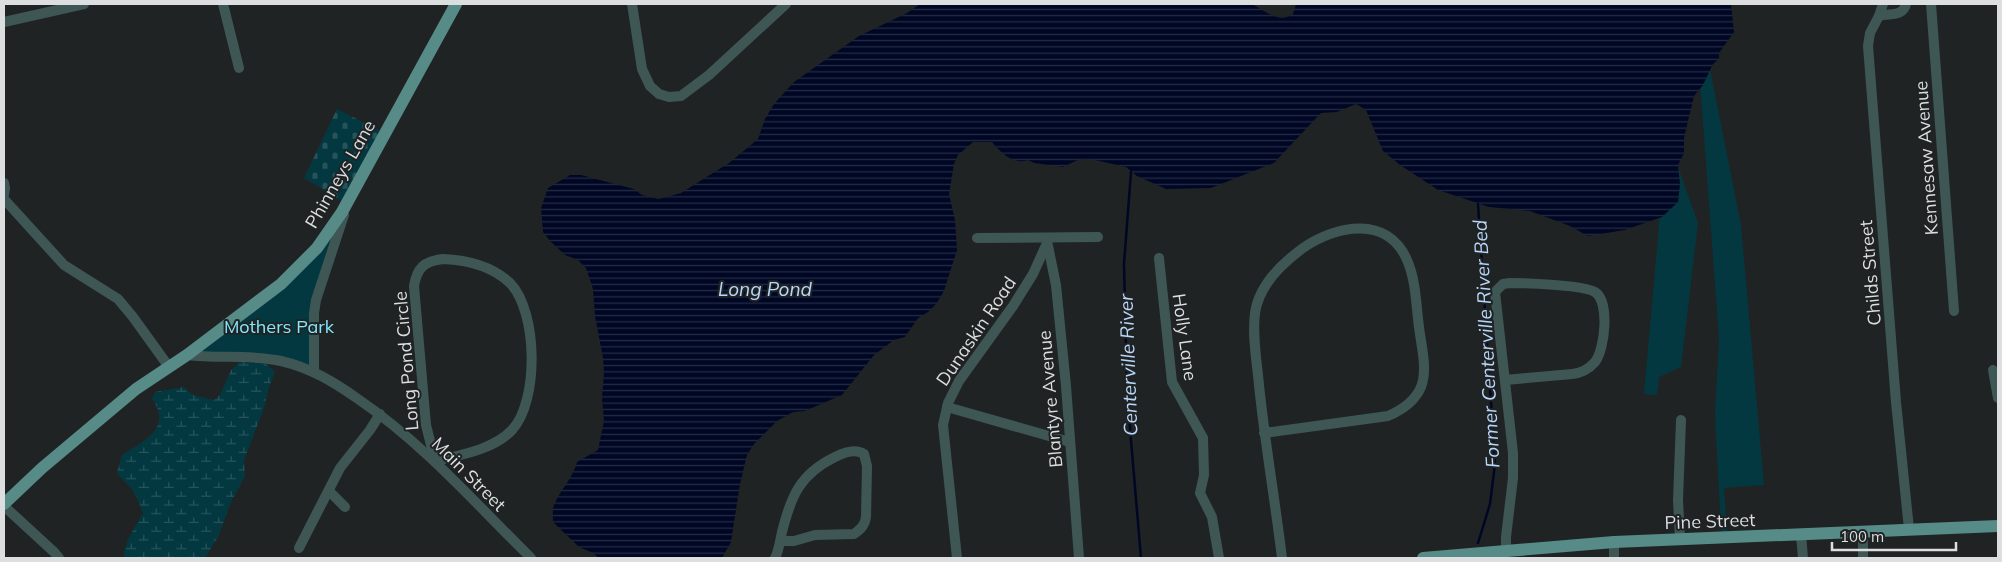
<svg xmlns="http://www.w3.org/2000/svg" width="2002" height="562" viewBox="0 0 2002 562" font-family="Mulish,sans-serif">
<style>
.wetland{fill:url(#wetland-marsh)}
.cemetery{fill:url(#cemetery-stones)}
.park{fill:#033840}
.water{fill:url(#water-rules)}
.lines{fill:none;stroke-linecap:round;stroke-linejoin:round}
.stream{stroke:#000724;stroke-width:2.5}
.minor{stroke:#3e5755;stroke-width:10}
.major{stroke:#568b87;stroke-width:12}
.labels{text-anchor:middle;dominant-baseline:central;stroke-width:4;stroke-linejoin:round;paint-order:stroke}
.street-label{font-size:18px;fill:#dcdedf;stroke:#202324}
.park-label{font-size:18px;fill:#83e7fa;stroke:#202324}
.water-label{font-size:19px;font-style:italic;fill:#b9d7fa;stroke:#202324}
</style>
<defs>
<pattern id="wetland-marsh" width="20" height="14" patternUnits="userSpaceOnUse" patternTransform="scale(1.25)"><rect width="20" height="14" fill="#033840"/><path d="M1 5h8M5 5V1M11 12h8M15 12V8" fill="none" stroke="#27545b"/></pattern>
<pattern id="cemetery-stones" width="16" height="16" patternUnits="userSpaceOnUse" patternTransform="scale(1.25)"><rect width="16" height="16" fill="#033840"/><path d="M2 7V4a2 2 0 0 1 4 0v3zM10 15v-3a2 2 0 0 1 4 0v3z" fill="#27545b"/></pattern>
<pattern id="water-rules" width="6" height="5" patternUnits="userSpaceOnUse" patternTransform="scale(1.25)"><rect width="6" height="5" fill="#000724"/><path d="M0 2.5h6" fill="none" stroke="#252b43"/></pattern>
</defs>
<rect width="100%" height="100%" fill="#202324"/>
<!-- wetland -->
<path class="wetland" d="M241,361L265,363L275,372L269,387L264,408L244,460L245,476L231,502L218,537L205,558H124C123,542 136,527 143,513C139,503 136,494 129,486C125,481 121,479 117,473L122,455C144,441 173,428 152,399L155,392L184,387L193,395L214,400L220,395L231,370Z"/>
<!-- cemetery -->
<path class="cemetery" d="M337,109L381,131L342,201L304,178Z"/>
<!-- park -->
<g class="park">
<path d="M1710,69L1741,225L1764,485L1724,488L1727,531L1721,532L1715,414L1719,339L1700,82Z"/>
<path d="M1678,167L1698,223L1681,367L1659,377L1657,395L1644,394L1660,213Z"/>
<path d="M336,227L326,255L310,365L288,358L198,354Z"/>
</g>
<!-- water -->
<path class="water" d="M920,4H1252C1265,11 1280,24 1293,14L1296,4H1731L1734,32L1719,53V59L1713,64L1703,85L1694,96L1684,138V153L1678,165L1680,184L1678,202L1662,217L1625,230L1588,236L1570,226L1530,211L1489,207L1438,190L1400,165L1383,151L1366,110L1356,104L1337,112L1321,113L1274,163L1211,188L1166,189L1137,176L1126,167L1095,160L1080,159L1063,167L1034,163L1028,160C1013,165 1001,153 992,142H973L958,155L954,164L949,194L955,220L957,250L944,291L936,304L928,312L918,318L905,337L894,340L874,355L842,395L805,411L793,412L777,421L754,444L747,455L740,484L731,542L722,558H599L593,553L579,547L553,522C553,516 552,510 554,505C560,490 573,478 577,462L598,450L604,421L602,398L604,373L603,358L595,316L593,289L586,268L578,260L565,255L550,241L543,232L541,208L548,188L570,175H581L634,189L642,195L659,199L681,193L729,163L758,139L765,119L774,104L794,82L859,36L907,13Z"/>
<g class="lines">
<!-- stream -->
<g class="stream">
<path d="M1131,172L1124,264L1127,393L1141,558"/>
<path d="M1478,204L1495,464L1490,504L1478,543"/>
</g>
<!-- minor -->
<g class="minor">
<path d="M223,4L239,68"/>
<path d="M632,4L642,69L650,86L659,94L669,97L681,96L709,75L786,4"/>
<path d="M1883,4L1879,16C1890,13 1903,17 1906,4"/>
<path d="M1931,4L1954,311"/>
<path d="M1879,16L1870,33L1868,46L1896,402L1909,529"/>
<path d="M4,22L84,4"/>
<path d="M4,183L5,188L4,195"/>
<path d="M4,199L64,265L118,299L133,317L169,367"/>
<path d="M977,238L1098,237"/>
<path d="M1047,241L1056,285L1066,386L1079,558"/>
<path d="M1159,258L1172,382L1203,438L1204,475L1200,493L1212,517L1219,558"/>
<path d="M443,259C466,260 492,266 510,283C538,312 539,401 512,430C493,450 460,455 435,461L426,425L414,286C417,268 424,261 443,259Z"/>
<path d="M187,355C218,359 250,354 281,361C311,368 334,382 358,399C424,444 475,503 531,558"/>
<path d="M1993,370L1998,398"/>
<path d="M314,371V313L316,300L344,215"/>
<path d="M1505,380L1572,374C1582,373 1589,369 1595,362C1605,349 1610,302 1595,292C1583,285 1526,283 1510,283L1503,284L1495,292L1513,453V478L1506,537V550"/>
<path d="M947,407L1070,442"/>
<path d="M1264,433L1388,416C1402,410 1415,401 1421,387C1428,369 1421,345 1419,327C1416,305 1416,280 1407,260C1388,215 1336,225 1303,248C1281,264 1259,285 1255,313C1252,337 1257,362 1259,385C1265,443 1275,500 1282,558"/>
<path d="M329,491L345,507"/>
<path d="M4,506L54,552L59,558"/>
<path d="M1863,532V558"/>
<path d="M1801,535L1803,558"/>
<path d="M1680,539L1678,500L1681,420"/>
<path d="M299,548L340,468L370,430L380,414"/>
<path d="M775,558C779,550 780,541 782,532C791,496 800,474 835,457C843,453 855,448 864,454L867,466L866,517C865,525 861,529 854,534L815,535L794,541H780"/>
<path d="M957,558L943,425L948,403L959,381L1013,306L1033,274L1047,243"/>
<path d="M1614,558V542"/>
</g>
<!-- major -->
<g class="major">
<path d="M4,504L42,468L136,389L187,355L281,284L317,248L342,212L456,4"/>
<path d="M1423,558L1614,542L1998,526"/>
</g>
</g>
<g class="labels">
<!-- street labels -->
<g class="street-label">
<text transform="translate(1926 158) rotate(-94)">Kennesaw Avenue</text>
<text transform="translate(340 174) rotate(-60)">Phinneys Lane</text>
<text transform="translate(1870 273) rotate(-95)">Childs Street</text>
<text transform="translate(976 331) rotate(-56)">Dunaskin Road</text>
<text transform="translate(1185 337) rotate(82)">Holly Lane</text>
<text transform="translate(406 361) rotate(-95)">Long Pond Circle</text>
<text transform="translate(1050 399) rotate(-95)">Blantyre Avenue</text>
<text transform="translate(469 474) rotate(45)">Main Street</text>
<text transform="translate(1710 521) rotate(-2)">Pine Street</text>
</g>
<!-- park labels -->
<g class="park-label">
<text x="279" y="326">Mothers Park</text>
</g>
<!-- water labels -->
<g class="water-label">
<text x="765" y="289">Long Pond</text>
<text transform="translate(1486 344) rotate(-93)">Former Centerville River Bed</text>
<text transform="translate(1128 365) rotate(-92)">Centerville River</text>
</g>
</g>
<!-- border -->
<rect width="2002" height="562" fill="none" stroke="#dcdedf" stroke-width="10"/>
<!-- scale -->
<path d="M1832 542v8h124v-8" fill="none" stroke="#dcdedf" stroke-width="2.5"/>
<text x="1840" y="542" font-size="15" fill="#dcdedf" stroke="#202324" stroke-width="4" paint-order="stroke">100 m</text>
</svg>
